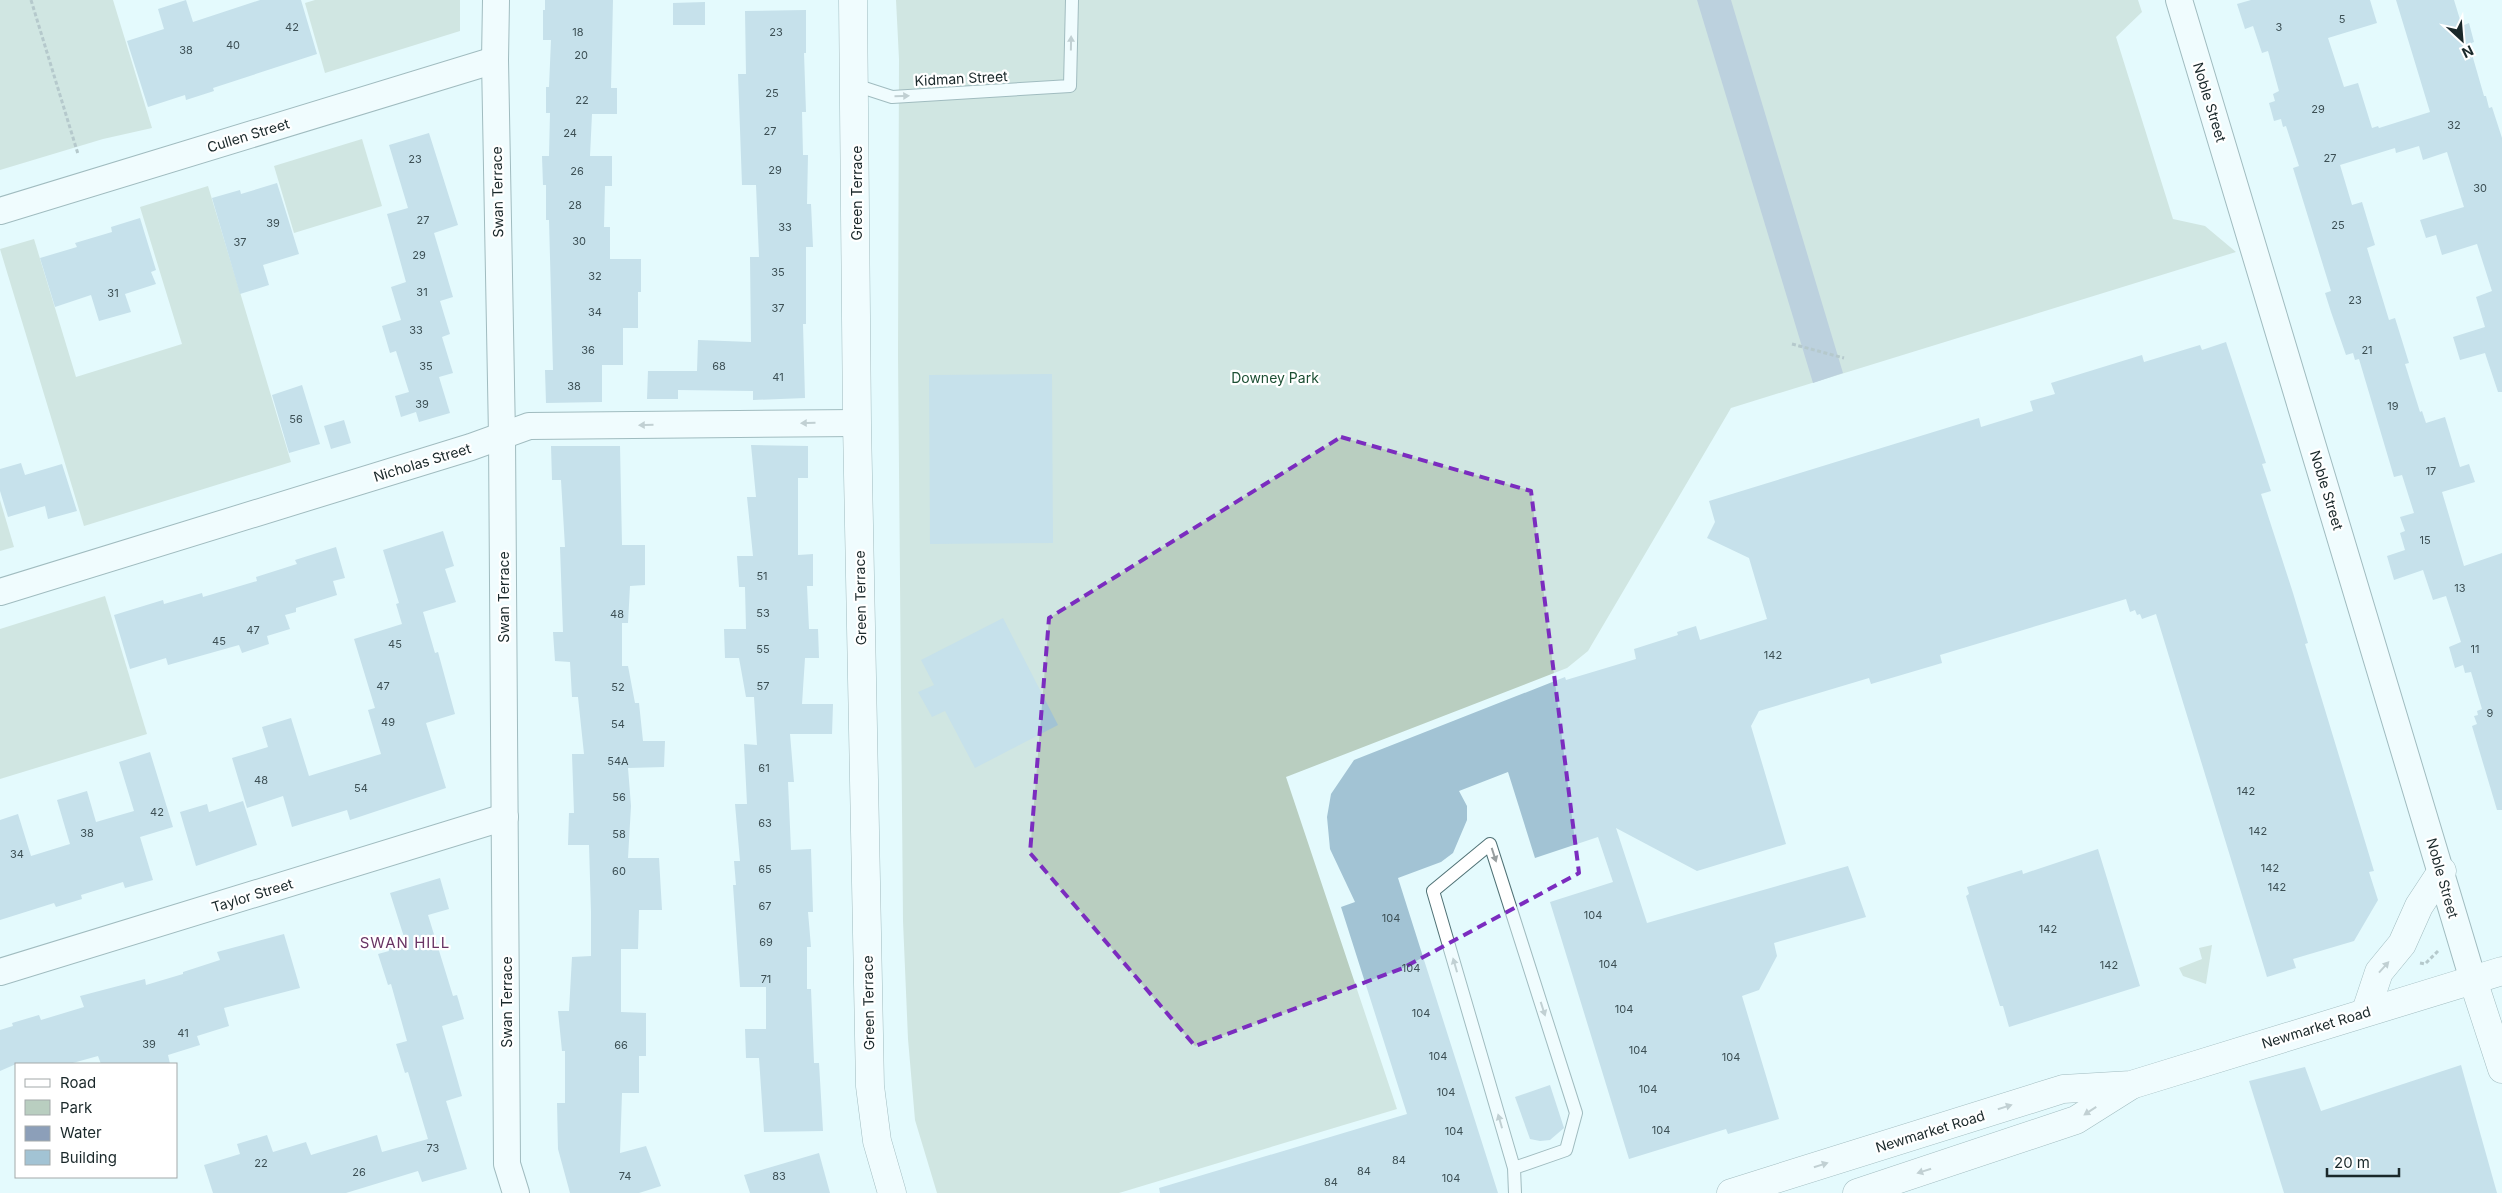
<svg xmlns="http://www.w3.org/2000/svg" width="2502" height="1193" viewBox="0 0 2502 1193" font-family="Inter,sans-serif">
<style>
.green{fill:#b9cec0}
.water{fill:#8c9fb9}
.building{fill:#a2c3d4}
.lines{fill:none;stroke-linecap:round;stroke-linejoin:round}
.service-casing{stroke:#4f7175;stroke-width:14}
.minor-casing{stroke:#4f7175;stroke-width:28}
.tertiary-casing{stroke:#4f7175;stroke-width:29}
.secondary-casing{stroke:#4f7175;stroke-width:29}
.path{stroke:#7d8e91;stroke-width:3;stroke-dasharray:4 2.5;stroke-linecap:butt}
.service{stroke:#fff;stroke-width:12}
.minor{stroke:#fff;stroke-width:26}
.tertiary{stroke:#fff;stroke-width:28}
.secondary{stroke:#fff;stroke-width:28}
.oneway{fill:#989e9f}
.marked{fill:none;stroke:#7b2cbf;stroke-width:4;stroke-dasharray:10 6;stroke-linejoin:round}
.labels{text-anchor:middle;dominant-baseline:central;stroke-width:4.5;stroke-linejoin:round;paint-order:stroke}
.number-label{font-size:11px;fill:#3c4f54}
.street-label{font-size:14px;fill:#1a282a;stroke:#fff}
.park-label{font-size:14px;fill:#1c4f33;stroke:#fff}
.neighbourhood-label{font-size:15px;letter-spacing:1px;fill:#693464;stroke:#fff}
</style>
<rect width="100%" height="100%" fill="#e4fafd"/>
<!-- green -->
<g class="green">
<path d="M0,0H113L152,128L103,139L0,170Z"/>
<path d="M315,0H460V31L325,73L305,3Z"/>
<path d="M896,0H2138L2142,12L2116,37L2173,219L2205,226L2236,252L1731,408L1588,651L1567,668L1286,777L1397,1109L1119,1193H937L915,1120L908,1039L903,921L898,355L899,59Z"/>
<path d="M362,139L382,206L294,233L274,166Z"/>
<path d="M208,186L291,462L84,526L0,249L34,239L76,377L182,344L140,207Z"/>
<path d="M0,500L14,547L0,551Z"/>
<path d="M105,596L147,734L0,779V629Z"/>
<path d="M2212,945L2206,984L2183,976L2179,968L2202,959L2199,948Z"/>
</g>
<!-- water -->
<path class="water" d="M1697,0H1731L1843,373L1813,383Z"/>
<!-- building -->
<g class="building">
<path d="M186,0L193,22L260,0H301L317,54L213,88L214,91L186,100L185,95L148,107L127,41L164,29L158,9Z"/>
<path d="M545,0H613L611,88H617V114H592L590,156H612V186H605L604,227H610V259H641V292H638V328H623V365H602V402L546,403L545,370H553L549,220H546V185H543L542,156H549L550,113H546V87H549L551,40H543V10H545Z"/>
<path d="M2251,0H2370L2377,23L2328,38L2344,87L2358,83L2372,128L2378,126L2379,128L2430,112L2396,0H2454L2462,26L2469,23L2474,42L2469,44L2484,96H2486L2489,108L2492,107L2502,138V392H2498L2485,353L2460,360L2453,337L2485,327L2476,297L2492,291L2477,244L2442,255L2436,235L2426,238L2420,220L2464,207L2447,152L2423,160L2419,146L2396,153L2395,148L2340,165L2352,205L2362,202L2375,245L2367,248L2389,320L2395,318L2409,363L2405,364L2420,412L2422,411L2426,423L2445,417L2460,467L2469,464L2475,482L2442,492L2464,566L2502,553V810H2497L2472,726L2477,724L2474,716L2478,715L2477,711L2482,709L2471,672L2465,673L2463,665L2455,668L2449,647L2461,642L2446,596L2433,600L2423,570L2394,580L2387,556L2405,550L2400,533L2405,531L2400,517L2414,513L2402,475L2394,477L2359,359L2355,360L2353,353L2346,355L2331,312L2325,293L2331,291L2293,168L2299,166L2286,126L2283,127L2281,119L2274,121L2269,103L2275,101L2273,94L2279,91L2268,51L2262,53L2253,26L2245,29L2237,4Z"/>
<path d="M705,2V25H673V3Z"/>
<path d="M806,10V53H804L806,112H802L803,155H808L807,204H811L813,247H806V324H803L805,398L753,400V391L678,390V399H647L648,371H697L698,340L751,342L750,257H759L756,185H742L738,74H746L745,11Z"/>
<path d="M429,133L458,225L434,233L453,297L440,301L450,334L442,337L453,373L439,377L450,413L419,422L416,412L401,417L395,396L409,392L396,351L390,353L382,326L401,320L391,287L406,282L387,214L408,208L389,145Z"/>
<path d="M277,183L299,254L263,265L269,285L240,294L212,198L240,190L241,194Z"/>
<path d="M140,218L156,270L151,272L156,284L125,294L131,312L99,321L91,295L55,307L40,258L77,247L75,243L112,232L111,227Z"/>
<path d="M2226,342L2266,463L2262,464L2271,491L2261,494L2293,593L2308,643L2305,644L2374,871L2369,872L2378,900L2354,941L2293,959L2296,968L2267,977L2156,614L2142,619L2140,614L2137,615L2135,610L2130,612L2126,599L1940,655L1942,663L1871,684L1869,678L1759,711L1751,726L1786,844L1697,871L1616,828L1647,923L1848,866L1866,917L1774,943L1777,956L1759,990L1742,996L1779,1119L1728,1134L1726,1129L1629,1159L1550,902L1613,882L1598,837L1535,858L1508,772L1459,791L1467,806V820L1453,853L1441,862L1398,878L1498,1193H1160L1159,1188L1407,1114L1341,907L1355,902L1330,849L1327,817L1331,794L1354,760L1565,677L1566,680L1636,659L1634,649L1678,635L1677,632L1696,626L1700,640L1767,619L1749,558L1707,538L1715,522L1709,501L1979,418L1981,427L2033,411L2030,401L2055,394L2051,383L2142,355L2144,362L2200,345L2202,350Z"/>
<path d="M1052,374L1053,543L930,544L929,375Z"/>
<path d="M302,385L320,444L289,453L272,395Z"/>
<path d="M344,420L351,443L331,449L324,426Z"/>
<path d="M751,445L808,446V478H798V555L813,554V586H807L809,629H818L819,658H805L802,704H833L832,734H790L794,782H788L791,850L811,849L813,912H808L811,947H807V989H811L814,1063H819L823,1131L764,1132L759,1058H746L745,1029H766V987H740L733,885H736L734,861H740L735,804H747L744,744L757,745L754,697H746L739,658H725L724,629H746L745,587H739L737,556H753L747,497H756Z"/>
<path d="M551,446H620L622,545H645V585L630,586L628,623H622V666H628L635,703H639L643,741H665L664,767L628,768L631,806L628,858H659L662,910H639L638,949H621V1012L646,1013V1056H639V1093H622L620,1153L646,1146L661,1186L639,1193H570L558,1149L557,1103H565V1051H562L558,1011H569L572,957L591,956V912L589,845H568L569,813H574L572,754H584L578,697H572L570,662L555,661L553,632H563L560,547H565L561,480H552Z"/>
<path d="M21,463L25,475L62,464L77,511L48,519L45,506L8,517L0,491V469Z"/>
<path d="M443,531L454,566L445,569L456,602L423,612L435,653L438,652L455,714L426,723L446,788L350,820L347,810L292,827L283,796L247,808L232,758L268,747L262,727L291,718L309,776L381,754L368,710L375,708L354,639L402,624L396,604L399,603L383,550Z"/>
<path d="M336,547L345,578L333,581L337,595L296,608V612L285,615L290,629L267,636L269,644L242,653L239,645L168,665L166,658L130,669L114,615L163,600L164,604L202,593L203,597L257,581L256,577L297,564L295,560Z"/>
<path d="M1003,618L1058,725L975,768L945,711L932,717L918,692L934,685L921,660Z"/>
<path d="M150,752L173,827L140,837L153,880L125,888L123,882L81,895L82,899L56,907L54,903L0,920V820L18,814L31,856L70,844L57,800L87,791L96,822L134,811L119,762Z"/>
<path d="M243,801L257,845L196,866L180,812L207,804L209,812Z"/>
<path d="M2098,849L2140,986L2009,1027L2003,1006H2000L1966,896L1969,894L1967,887L2022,870L2023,874Z"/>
<path d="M440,878L449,909L428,915L453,996L457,995L464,1019L442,1026L462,1096L446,1101L467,1169L422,1182L418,1171L346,1193H213L204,1165L240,1154L237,1144L267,1135L273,1152L306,1142L311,1155L377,1135L382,1152L428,1139L408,1072L405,1073L396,1044L407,1041L391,984L388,985L378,954L389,951L387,942L404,937L390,893Z"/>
<path d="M284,934L300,988L224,1008L229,1026L197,1036L200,1045L168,1055L170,1064H101L98,1056L69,1064H16L0,1071V1030L13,1026L12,1023L39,1015L41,1020L84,1007L80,996L145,979L146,985L183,974V972L220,960L217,952Z"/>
<path d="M2461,1065L2497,1193H2284L2249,1081L2305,1067L2321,1111Z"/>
<path d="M1550,1085L1564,1128L1550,1140L1540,1141L1530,1139L1515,1097Z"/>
<path d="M819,1153L830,1193H750L744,1175Z"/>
</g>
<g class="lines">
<!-- service casing -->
<g class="service-casing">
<g id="service">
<path d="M855,85L892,97L1070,86L1072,0"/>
<path d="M1514,1168L1566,1150L1576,1113L1490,844L1433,891L1514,1168L1515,1193"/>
</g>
</g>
<!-- minor casing -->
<g class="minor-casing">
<g id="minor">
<path d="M496,0L495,60L502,436L507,1164L516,1193"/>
<path d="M2179,0L2473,980"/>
<path d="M0,211L495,60"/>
<path d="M0,592L471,447L529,426L857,423"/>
<path d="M0,972L505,817"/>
</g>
</g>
<!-- tertiary casing -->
<g class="tertiary-casing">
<path id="tertiary" d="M853,0L857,423L870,1086L877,1141L892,1193"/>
</g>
<!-- secondary casing -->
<g class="secondary-casing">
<g id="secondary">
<path d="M2473,980L2502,1069"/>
<path d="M2366,1011L2379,972L2402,944L2419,906L2442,871"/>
<path d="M1731,1193L2063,1089L2131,1085L2502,971"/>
<path d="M1857,1193L2076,1120L2130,1086"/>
</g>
</g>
<!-- path -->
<g class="path">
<path d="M31,0L78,154"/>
<path d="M1792,344L1844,358"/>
<path d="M2420,963L2425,964L2438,951"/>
</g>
<!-- service -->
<use href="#service" class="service"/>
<!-- minor -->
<use href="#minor" class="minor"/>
<!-- tertiary -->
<use href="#tertiary" class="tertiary"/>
<!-- secondary -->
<use href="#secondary" class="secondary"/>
</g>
<!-- one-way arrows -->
<defs><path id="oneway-solid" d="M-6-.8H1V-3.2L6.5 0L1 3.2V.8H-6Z" transform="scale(1.25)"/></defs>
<g class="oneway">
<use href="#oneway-solid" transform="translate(1071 43) rotate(-89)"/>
<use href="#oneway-solid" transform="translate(902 96) rotate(-2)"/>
<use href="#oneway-solid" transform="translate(808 423) rotate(179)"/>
<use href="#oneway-solid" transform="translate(646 425) rotate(179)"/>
<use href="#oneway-solid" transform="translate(1494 855) rotate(72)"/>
<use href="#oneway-solid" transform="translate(1455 965) rotate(-106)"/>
<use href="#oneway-solid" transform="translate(2384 967) rotate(-48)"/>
<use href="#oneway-solid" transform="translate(1543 1009) rotate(72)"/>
<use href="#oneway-solid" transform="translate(2005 1107) rotate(-17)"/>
<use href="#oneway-solid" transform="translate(2090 1111) rotate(147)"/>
<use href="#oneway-solid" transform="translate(1500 1121) rotate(-106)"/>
<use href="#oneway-solid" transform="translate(1821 1165) rotate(-18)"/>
<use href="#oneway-solid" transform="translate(1924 1171) rotate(162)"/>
</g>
<!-- marked area -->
<path d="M0 0H2502V1193H0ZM1341,437L1531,491L1579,873L1403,968L1195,1046L1030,853L1049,618Z" fill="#e4fafd" fill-opacity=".55" fill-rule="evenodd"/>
<path class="marked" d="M1341,437L1531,491L1579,873L1403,968L1195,1046L1030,853L1049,618Z"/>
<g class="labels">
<!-- number labels -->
<g class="number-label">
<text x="2342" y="19">5</text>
<text x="292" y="27">42</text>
<text x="2279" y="27">3</text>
<text x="578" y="32">18</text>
<text x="776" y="32">23</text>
<text x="233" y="45">40</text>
<text x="186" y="50">38</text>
<text x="581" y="55">20</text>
<text x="772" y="93">25</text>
<text x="582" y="100">22</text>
<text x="2318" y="109">29</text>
<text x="2454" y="125">32</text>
<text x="770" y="131">27</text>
<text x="570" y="133">24</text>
<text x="2330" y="158">27</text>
<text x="415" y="159">23</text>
<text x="775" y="170">29</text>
<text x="577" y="171">26</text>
<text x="2480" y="188">30</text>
<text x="575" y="205">28</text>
<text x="423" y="220">27</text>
<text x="273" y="223">39</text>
<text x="2338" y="225">25</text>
<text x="785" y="227">33</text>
<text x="579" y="241">30</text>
<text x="240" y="242">37</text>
<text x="419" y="255">29</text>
<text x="778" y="272">35</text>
<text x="595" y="276">32</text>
<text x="422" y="292">31</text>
<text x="113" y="293">31</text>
<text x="2355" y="300">23</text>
<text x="778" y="308">37</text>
<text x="595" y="312">34</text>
<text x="416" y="330">33</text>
<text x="588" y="350">36</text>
<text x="2367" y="350">21</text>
<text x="426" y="366">35</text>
<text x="719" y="366">68</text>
<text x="778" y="377">41</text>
<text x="574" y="386">38</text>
<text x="422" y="404">39</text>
<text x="2393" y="406">19</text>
<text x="296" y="419">56</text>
<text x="2431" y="471">17</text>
<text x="2425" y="540">15</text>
<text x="762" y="576">51</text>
<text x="2460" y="588">13</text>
<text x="763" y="613">53</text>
<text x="617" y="614">48</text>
<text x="253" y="630">47</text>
<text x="219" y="641">45</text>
<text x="395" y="644">45</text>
<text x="763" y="649">55</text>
<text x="2475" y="649">11</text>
<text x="1773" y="655">142</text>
<text x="383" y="686">47</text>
<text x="763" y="686">57</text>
<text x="618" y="687">52</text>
<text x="2490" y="713">9</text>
<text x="388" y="722">49</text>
<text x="618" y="724">54</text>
<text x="618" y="761">54A</text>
<text x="764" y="768">61</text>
<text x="261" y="780">48</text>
<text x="361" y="788">54</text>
<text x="2246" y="791">142</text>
<text x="619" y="797">56</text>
<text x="157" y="812">42</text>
<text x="765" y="823">63</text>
<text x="2258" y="831">142</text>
<text x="87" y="833">38</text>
<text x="619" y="834">58</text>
<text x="17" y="854">34</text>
<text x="2270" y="868">142</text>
<text x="765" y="869">65</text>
<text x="619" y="871">60</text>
<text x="2277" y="887">142</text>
<text x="765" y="906">67</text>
<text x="1593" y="915">104</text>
<text x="1391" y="918">104</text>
<text x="2048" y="929">142</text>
<text x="766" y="942">69</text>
<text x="1608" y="964">104</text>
<text x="2109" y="965">142</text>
<text x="1411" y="968">104</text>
<text x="766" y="979">71</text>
<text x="1624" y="1009">104</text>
<text x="1421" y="1013">104</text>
<text x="183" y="1033">41</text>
<text x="149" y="1044">39</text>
<text x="621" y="1045">66</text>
<text x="1638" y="1050">104</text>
<text x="1438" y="1056">104</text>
<text x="1731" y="1057">104</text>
<text x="1648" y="1089">104</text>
<text x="1446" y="1092">104</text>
<text x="1661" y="1130">104</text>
<text x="1454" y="1131">104</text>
<text x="433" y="1148">73</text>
<text x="1399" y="1160">84</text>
<text x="261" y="1163">22</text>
<text x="1364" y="1171">84</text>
<text x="359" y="1172">26</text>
<text x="625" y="1176">74</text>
<text x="779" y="1176">83</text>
<text x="1451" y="1178">104</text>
<text x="1331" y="1182">84</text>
</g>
<!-- street labels -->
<g class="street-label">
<text transform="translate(961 78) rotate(-3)">Kidman Street</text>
<text transform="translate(2210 102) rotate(73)">Noble Street</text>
<text transform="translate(248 135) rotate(-17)">Cullen Street</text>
<text transform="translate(497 192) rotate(-91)">Swan Terrace</text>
<text transform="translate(856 193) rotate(-90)">Green Terrace</text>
<text transform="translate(422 462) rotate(-17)">Nicholas Street</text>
<text transform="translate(2327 490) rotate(73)">Noble Street</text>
<text transform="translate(503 597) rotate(-90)">Swan Terrace</text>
<text transform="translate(860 598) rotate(-91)">Green Terrace</text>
<text transform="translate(2443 878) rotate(74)">Noble Street</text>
<text transform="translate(252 895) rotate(-17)">Taylor Street</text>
<text transform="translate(506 1002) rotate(-90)">Swan Terrace</text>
<text transform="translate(868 1003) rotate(-91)">Green Terrace</text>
<text transform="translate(2316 1027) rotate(-17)">Newmarket Road</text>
<text transform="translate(1930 1131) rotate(-17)">Newmarket Road</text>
</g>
<!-- park labels -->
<g class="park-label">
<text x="1275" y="377">Downey Park</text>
</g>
<!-- neighbourhood labels -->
<g class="neighbourhood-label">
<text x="405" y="942">SWAN HILL</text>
</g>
</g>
<!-- legend -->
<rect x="15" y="1063" width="162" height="115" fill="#ffffff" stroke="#a3a9aa"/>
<rect x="25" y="1079" width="25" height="8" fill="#ffffff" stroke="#a3a9aa"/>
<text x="60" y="1088" font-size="15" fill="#1a282a">Road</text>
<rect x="25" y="1100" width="25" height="15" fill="#b9cec0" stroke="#a3a9aa"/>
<text x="60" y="1113" font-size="15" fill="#1a282a">Park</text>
<rect x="25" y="1126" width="25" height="15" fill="#8c9fb9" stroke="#a3a9aa"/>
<text x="60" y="1138" font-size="15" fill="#1a282a">Water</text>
<rect x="25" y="1150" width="25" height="15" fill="#a2c3d4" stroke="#a3a9aa"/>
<text x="60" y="1163" font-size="15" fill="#1a282a">Building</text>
<!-- north arrow -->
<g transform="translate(2462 40) rotate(154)" stroke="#ffffff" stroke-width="4" paint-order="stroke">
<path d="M0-4L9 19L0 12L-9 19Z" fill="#1a282a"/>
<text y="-8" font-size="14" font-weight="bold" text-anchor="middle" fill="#1a282a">N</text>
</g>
<!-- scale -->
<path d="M2327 1168v8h72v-8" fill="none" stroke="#1a282a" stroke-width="2.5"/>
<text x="2334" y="1168" font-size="15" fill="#1a282a" stroke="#ffffff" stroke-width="4" paint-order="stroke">20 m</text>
</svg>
